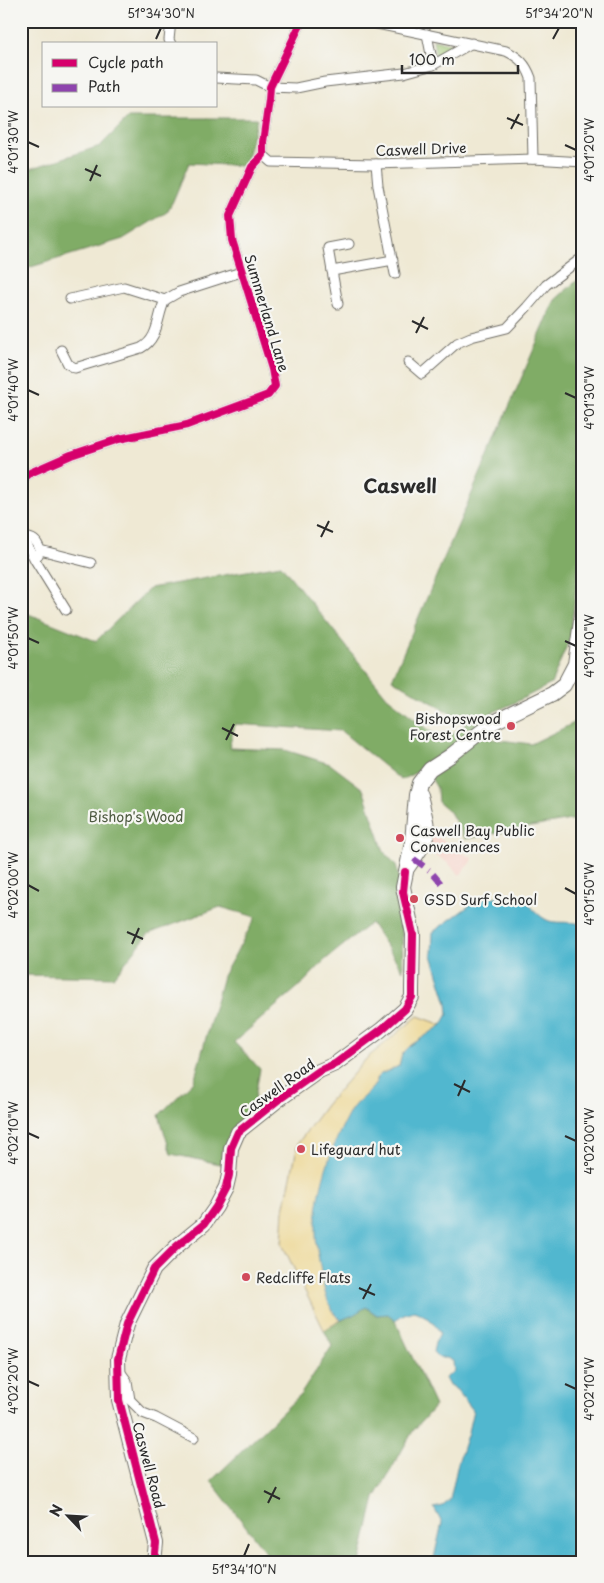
<svg xmlns="http://www.w3.org/2000/svg" width="604" height="1583" viewBox="0 0 604 1583" font-family="'Playpen Sans',sans-serif">
<style>
.built{fill:#f7d1c7}
.green{fill:#a0c874;stroke:#667a50}
.forest{fill:#80ac66;stroke:#566c48}
.sand{fill:#eeda9e;stroke:#8c8264}
.water{fill:#51b7cf;stroke:#3e717d}
.lines{fill:none;stroke-linecap:round;stroke-linejoin:round}
.street-casing{stroke:#706e66;stroke-width:11}
.secondary-casing{stroke:#706e66;stroke-width:16}
.street{stroke:#fff;stroke-width:9}
.secondary{stroke:#fff;stroke-width:14}
.quiet{stroke:#8e44ad;stroke-width:6;stroke-dasharray:12 6;stroke-linecap:butt}
.cycleway-casing{stroke:#f6f6f2;stroke-width:11}
.cycleway{stroke:#d6006c;stroke-width:8}
.ticks{fill:none;stroke:#2b2b2b;stroke-width:2}
.poi-dot{fill:#d1495b;stroke:#f6f6f2;stroke-width:2}
.labels{text-anchor:middle;dominant-baseline:central;stroke-width:4.5;stroke-linejoin:round;paint-order:stroke}
.street-label{font-size:14px;fill:#2b2b2b;stroke:#f6f6f2}
.poi-label{font-size:14px;fill:#2b2b2b;stroke:#f6f6f2;text-anchor:start}
.park-label{font-size:14px;fill:#4e5a41;stroke:#f6f6f2}
.district-label{font-size:19px;font-weight:bold;fill:#2b2b2b;stroke:#f6f6f2}
.neatline{fill:none;stroke:#2b2b2b;stroke-width:2}
.ticks-label{font-size:12px;text-anchor:middle;fill:#2b2b2b}
</style>
<rect width="100%" height="100%" fill="#f6f6f2"/>
<filter id="ink" filterUnits="userSpaceOnUse"><feTurbulence type="fractalNoise" baseFrequency=".02" numOctaves="2"/><feDisplacementMap in="SourceGraphic" scale="10" xChannelSelector="R" yChannelSelector="G"/><feConvolveMatrix kernelMatrix="1 2 1 2 8 2 1 2 1" color-interpolation-filters="sRGB"/></filter>
<filter id="wash" filterUnits="userSpaceOnUse"><feTurbulence type="fractalNoise" baseFrequency=".0096" numOctaves="4" result="noise"/><feDisplacementMap in="SourceGraphic" scale="20" xChannelSelector="R" yChannelSelector="G"/><feGaussianBlur stdDeviation="1.12" result="paint"/><feColorMatrix in="noise" values="0 0 0 0 0 0 0 0 0 0 0 0 0 0 0 0 0 1.4 0 .05"/><feComposite in="paint" operator="in"/></filter>
<g filter="url(#wash)">
<rect width="100%" height="100%" fill="#efe9d4"/>
<!-- built -->
<path class="built" d="M434,835L473,859L460,875L449,864L429,850H426Z"/>
<!-- green -->
<path class="green" d="M433,40L451,44L456,47L436,59Z"/>
<!-- forest -->
<g class="forest">
<path d="M128,118H257L245,166L189,163L173,201L167,212L123,239L21,270V172L100,146Z"/>
<path d="M583,275V528L570,638L551,684L512,704L480,718L477,737L531,744L582,719L583,716V821L570,820L465,839L450,812L438,802L437,788L425,768L401,780L341,731L235,724L229,748L285,750L330,764L363,789L384,852L396,865L401,887L403,971L371,923L325,960L303,983L234,1042L260,1069L252,1113L225,1165L171,1154L159,1115L194,1081L223,976L256,917L220,907L148,934L114,977L21,975V611L96,641L150,588L281,565L387,697L443,741L467,723L392,679L555,300Z"/>
<path d="M366,1307L376,1315L388,1314L395,1320L435,1406L413,1431L375,1498L360,1562H266L267,1554L211,1481L301,1394L332,1346L324,1330Z"/>
</g>
<!-- sand -->
<path class="sand" d="M418,1016L442,1025L434,1031L399,1066L379,1075L373,1088L352,1108L340,1132L328,1165L333,1313L341,1320L324,1330L282,1244L284,1210L298,1143L327,1104L367,1058Z"/>
<!-- water -->
<path class="water" d="M513,895H520C530,904 541,922 555,922C565,923 573,921 583,925V1562H433L442,1523L434,1508L443,1506L450,1500L458,1463L468,1432L473,1410L457,1390L448,1384L445,1378L454,1372L453,1361L447,1358H439L433,1352L435,1343L440,1333C434,1321 427,1316 414,1311L404,1314L395,1320L388,1314L377,1315L366,1307L353,1315L341,1320C327,1308 324,1290 321,1272C319,1259 316,1246 316,1234C315,1194 331,1145 351,1110C360,1096 374,1093 379,1075L399,1066L402,1054L411,1045L442,1025L448,1014L447,1003L432,955L433,932L473,903L487,898Z"/>
</g>
<g filter="url(#ink)">
<g class="lines">
<!-- street casing -->
<g class="street-casing">
<g id="street">
<path d="M363,21L506,51C519,57 526,64 531,78L533,159"/>
<path d="M427,34L433,65"/>
<path d="M171,44L169,40L171,21"/>
<path d="M216,78L256,80L270,87"/>
<path d="M270,87L296,88L325,82L404,73L433,65L472,43"/>
<path d="M263,155L271,162L376,164L533,159L583,162"/>
<path d="M376,164L378,186L395,274"/>
<path d="M349,244L328,248L332,271L393,260"/>
<path d="M332,271L338,304"/>
<path d="M70,299L124,287L165,300L179,292L241,272"/>
<path d="M61,350L68,364L75,368L141,348C159,339 157,316 165,300"/>
<path d="M408,362L422,374L457,343L471,337L507,328L527,307L546,285L583,257"/>
<path d="M21,481L30,473L71,455L119,439L187,425L268,395L275,386L272,369L232,240L230,216L252,167L263,155V142L269,100L270,87L302,21"/>
<path d="M21,533L35,560L66,610"/>
<path d="M23,537C33,538 37,540 40,550L38,555"/>
<path d="M40,550L91,563"/>
<path d="M119,1370L127,1381L130,1400L143,1413L156,1418L194,1438"/>
</g>
</g>
<!-- secondary casing -->
<g class="secondary-casing">
<g id="secondary">
<path d="M408,867C433,833 429,834 420,795"/>
<path d="M154,1562L156,1543L119,1400L118,1359L127,1324L154,1269L177,1246L204,1224L216,1207L226,1188L229,1175L231,1148L238,1132L278,1100L319,1071L335,1064L381,1030L405,1009L412,997V989L413,934L403,887L412,842L416,795L419,783L430,769L450,756L492,723L552,694L564,685L575,664L583,607"/>
</g>
</g>
<!-- street -->
<use href="#street" class="street"/>
<!-- secondary -->
<use href="#secondary" class="secondary"/>
<!-- quiet -->
<g class="quiet">
<path d="M414,859L429,870"/>
<path d="M433,874L444,887"/>
</g>
<!-- cycleway casing -->
<g class="cycleway-casing">
<g id="cycleway">
<path d="M21,481L30,473L71,455L119,439L187,425L268,395L275,386L272,369L232,240L230,216L252,167L263,155V142L269,100L270,87L302,21"/>
<path d="M154,1562L156,1543L119,1400L118,1359L127,1324L154,1269L177,1246L204,1224L216,1207L226,1188L229,1175L231,1148L238,1132L278,1100L319,1071L335,1064L381,1030L405,1009L412,997V989L413,934L403,892L405,872"/>
</g>
</g>
<!-- cycleway -->
<use href="#cycleway" class="cycleway"/>
</g>
</g>
<!-- ticks -->
<path class="ticks" d="M156,39L161,28M553,39L559,28M507,118L523,125M511,129L519,114M28,142L39,147M565,145L576,150M85,169L101,176M90,181L97,165M412,321L428,329M416,333L424,317M28,390L39,395M565,393L576,398M317,525L333,532M321,537L329,521M28,638L39,643M565,641L576,646M222,728L238,736M226,740L234,724M28,885L39,891M565,888L576,894M127,932L143,939M132,944L139,928M454,1084L470,1092M458,1096L465,1080M28,1133L39,1138M565,1136L576,1141M359,1288L375,1295M363,1299L371,1284M28,1381L39,1386M565,1384L576,1389M264,1491L280,1499M268,1503L276,1487M244,1556L249,1544"/>
<!-- markers -->
<g class="poi-dot">
<circle cx="511" cy="726" r="5"/>
<circle cx="400" cy="838" r="5"/>
<circle cx="414" cy="899" r="5"/>
<circle cx="301" cy="1149" r="5"/>
<circle cx="246" cy="1277" r="5"/>
</g>
<g class="labels">
<!-- street labels -->
<g class="street-label">
<text transform="translate(421 149) rotate(-2)">Caswell Drive</text>
<text transform="translate(267 313) rotate(73)">Summerland Lane</text>
<text transform="translate(277 1088) rotate(-36)">Caswell Road</text>
<text transform="translate(149 1465) rotate(75)">Caswell Road</text>
</g>
<!-- poi labels -->
<g class="poi-label">
<text x="501" y="718" text-anchor="end">Bishopswood<tspan x="501" dy="16">Forest Centre</tspan></text>
<text x="410" y="830">Caswell Bay Public<tspan x="410" dy="16">Conveniences</tspan></text>
<text x="424" y="899">GSD Surf School</text>
<text x="311" y="1149">Lifeguard hut</text>
<text x="256" y="1277">Redcliffe Flats</text>
</g>
<!-- park labels -->
<g class="park-label">
<text x="136" y="816">Bishop's Wood</text>
</g>
<!-- district labels -->
<g class="district-label">
<text x="400" y="485">Caswell</text>
</g>
</g>
<!-- margin -->
<rect width="604" height="1583" fill="none" stroke="#f6f6f2" stroke-width="55"/>
<!-- legend -->
<rect x="42" y="42" width="175" height="65" fill="#f6f6f2" stroke="#a5a5a2"/>
<rect x="52" y="59" width="25" height="8" fill="#d6006c" stroke="#a5a5a2"/>
<text x="88" y="68" font-size="15" fill="#2b2b2b">Cycle path</text>
<rect x="52" y="84" width="25" height="8" fill="#8e44ad" stroke="#a5a5a2"/>
<text x="88" y="92" font-size="15" fill="#2b2b2b">Path</text>
<!-- north arrow -->
<g transform="translate(68 1516) rotate(295)" stroke="#f6f6f2" stroke-width="4" paint-order="stroke">
<path d="M0-4L9 19L0 12L-9 19Z" fill="#2b2b2b"/>
<text y="-8" font-size="14" font-weight="bold" text-anchor="middle" fill="#2b2b2b">N</text>
</g>
<!-- scale -->
<path d="M402 65v8h116v-8" fill="none" stroke="#2b2b2b" stroke-width="2.5"/>
<text x="409" y="65" font-size="15" fill="#2b2b2b" stroke="#f6f6f2" stroke-width="4" paint-order="stroke">100 m</text>
<rect x="28" y="28" width="548" height="1528" class="neatline"/>
<g class="ticks-label">
<text x="161" y="18">51°34'30"N</text>
<text x="559" y="18">51°34'20"N</text>
<text transform="translate(14 142) rotate(-90)" y="4">4°01'30"W</text>
<text transform="translate(590 150) rotate(-90)" y="4">4°01'20"W</text>
<text transform="translate(14 390) rotate(-90)" y="4">4°01'40"W</text>
<text transform="translate(590 398) rotate(-90)" y="4">4°01'30"W</text>
<text transform="translate(14 638) rotate(-90)" y="4">4°01'50"W</text>
<text transform="translate(590 646) rotate(-90)" y="4">4°01'40"W</text>
<text transform="translate(14 885) rotate(-90)" y="4">4°02'00"W</text>
<text transform="translate(590 894) rotate(-90)" y="4">4°01'50"W</text>
<text transform="translate(14 1133) rotate(-90)" y="4">4°02'10"W</text>
<text transform="translate(590 1141) rotate(-90)" y="4">4°02'00"W</text>
<text transform="translate(14 1381) rotate(-90)" y="4">4°02'20"W</text>
<text transform="translate(590 1389) rotate(-90)" y="4">4°02'10"W</text>
<text x="244" y="1574">51°34'10"N</text>
</g>
</svg>
